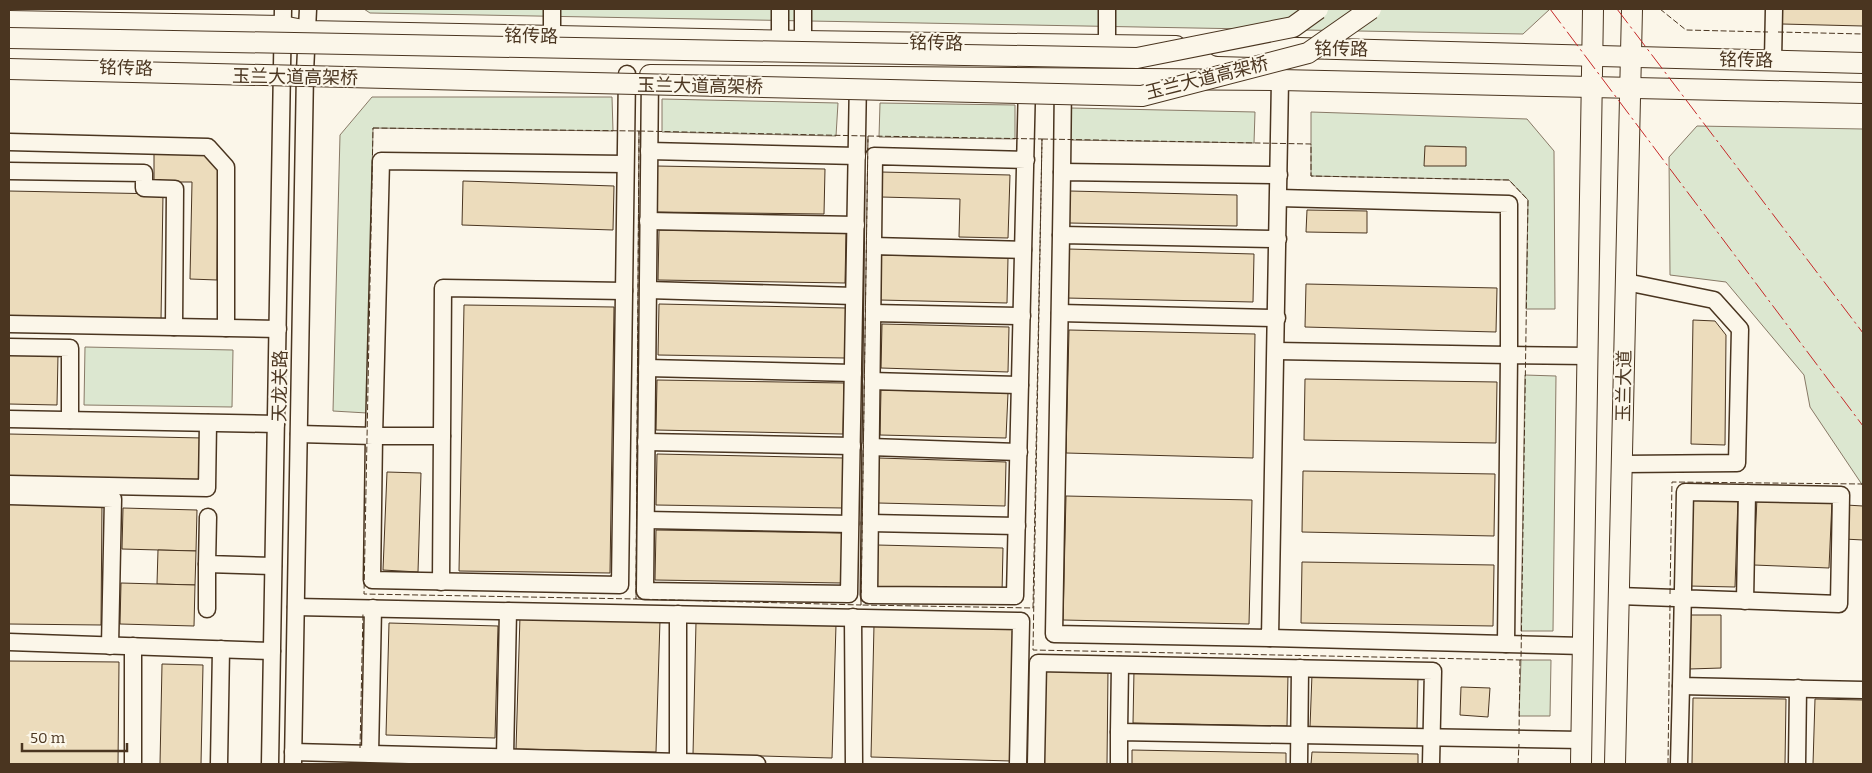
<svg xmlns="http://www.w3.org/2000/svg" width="1872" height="773" viewBox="0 0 1872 773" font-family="Bitter,'Noto Sans SC',serif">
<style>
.green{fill:#dce7d0;stroke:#887966}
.building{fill:#ecdcbc;stroke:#4a3520}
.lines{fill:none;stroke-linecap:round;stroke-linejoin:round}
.minor-casing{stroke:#4a3520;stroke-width:19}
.major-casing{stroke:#4a3520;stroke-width:22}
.minor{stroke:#fbf6e9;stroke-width:16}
.major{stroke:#fbf6e9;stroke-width:20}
.major-bridge-casing{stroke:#4a3520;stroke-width:22;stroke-linecap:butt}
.major-bridge{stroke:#fbf6e9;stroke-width:20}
.fence{stroke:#4a3520;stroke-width:1;stroke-dasharray:6 2.5;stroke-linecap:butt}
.power{stroke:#c62828;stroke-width:1;stroke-dasharray:18 4 2.5 4;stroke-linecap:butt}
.labels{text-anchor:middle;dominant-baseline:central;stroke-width:4;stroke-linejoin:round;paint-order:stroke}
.street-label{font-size:18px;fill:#4a3520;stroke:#fbf6e9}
</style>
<rect width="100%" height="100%" fill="#fbf6e9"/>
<!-- green -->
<g class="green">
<path d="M364,9H1550L1523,34L370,13Z"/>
<path d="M372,97H612L613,131L373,128L367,413L333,411L340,135Z"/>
<path d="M662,99L838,103L836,136L662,132Z"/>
<path d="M880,103L1015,105V139L879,137Z"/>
<path d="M1071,108L1255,112L1254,143L1070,140Z"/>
<path d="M1311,112L1527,119L1554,151L1555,309H1526L1528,200L1509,180L1311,176Z"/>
<path d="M1697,126L1863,129V486L1810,407L1804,375L1726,282L1670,275L1669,157Z"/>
<path d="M85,347L233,350L232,407L84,405Z"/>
<path d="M1525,375L1556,376L1553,631H1521Z"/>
<path d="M1521,660H1551L1550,716H1519Z"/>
</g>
<!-- building -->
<g class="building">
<path d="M1782,9H1863V26L1782,24Z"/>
<path d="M1425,146L1466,147V166H1424Z"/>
<path d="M154,154L206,155L218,167L217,280L190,279L192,182H154Z"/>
<path d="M656,166L825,169L824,214L655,212Z"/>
<path d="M881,172L1010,175L1008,238L959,237L960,199L881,197Z"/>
<path d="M463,181L614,186L613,230L462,225Z"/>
<path d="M9,191L163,194L161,320L9,318Z"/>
<path d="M1070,191L1237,195V226L1069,223Z"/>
<path d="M1307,210L1367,211V233L1306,232Z"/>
<path d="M659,230L846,233L845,283L658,280Z"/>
<path d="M1068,249L1254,254L1253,302L1066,298Z"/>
<path d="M881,255L1008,258L1007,303L880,300Z"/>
<path d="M1306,284L1497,288L1496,332L1305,327Z"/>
<path d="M659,304L846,308L845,358L658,355Z"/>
<path d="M464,305L614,307L610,573L459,571Z"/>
<path d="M1693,320L1715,321L1726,335L1725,445L1691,444Z"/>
<path d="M882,324L1009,327L1008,372L881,368Z"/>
<path d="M1069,330L1255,334L1253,458L1066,453Z"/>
<path d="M9,354L58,355L57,405L9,404Z"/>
<path d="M1305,379L1497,382L1496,443L1304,440Z"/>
<path d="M657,380L844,383L843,434L656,430Z"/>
<path d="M881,390L1008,393L1006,438L880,435Z"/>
<path d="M9,434L203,438L202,482L9,478Z"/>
<path d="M657,454L844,458L843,508L656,505Z"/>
<path d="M879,458L1006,462L1005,506L878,503Z"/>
<path d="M1303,471L1495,474L1494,536L1302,532Z"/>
<path d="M387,472L421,473L418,572L383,570Z"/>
<path d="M1066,496L1252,500L1249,624L1063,620Z"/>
<path d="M1691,496L1738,498L1735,587L1689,586Z"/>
<path d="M1757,498L1832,501L1829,568L1754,565Z"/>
<path d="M9,503L102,505L101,625L9,624Z"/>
<path d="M1846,505L1863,506V540L1844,539Z"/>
<path d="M123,508L197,510L196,551L122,549Z"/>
<path d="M656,530L843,533L842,583L655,580Z"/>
<path d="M877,545L1003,548L1002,593L876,589Z"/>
<path d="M158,550L196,551L195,585L157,584Z"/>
<path d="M1302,562L1494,565L1493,626L1301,623Z"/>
<path d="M121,583L195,585L194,626L120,624Z"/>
<path d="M1689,615H1721V668L1689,669Z"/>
<path d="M520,616L660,620L656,752L516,749Z"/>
<path d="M696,622L836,625L832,758L693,754Z"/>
<path d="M389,623L498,626L495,738L386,735Z"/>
<path d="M874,625L1014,629L1011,761L871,757Z"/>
<path d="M9,661L119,662L118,764H9Z"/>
<path d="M162,664L203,665L201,764H160Z"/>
<path d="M1043,669L1108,670L1107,764H1041Z"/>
<path d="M1134,670L1288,674L1287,726L1133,723Z"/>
<path d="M1312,674L1418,677L1417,730L1310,727Z"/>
<path d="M1461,687L1490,688L1488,717L1460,715Z"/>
<path d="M1693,698L1786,699L1785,764H1692Z"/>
<path d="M1815,699L1863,700V764H1813Z"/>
<path d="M1132,750L1286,753V764H1132Z"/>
<path d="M1312,752L1418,754V764H1311Z"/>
</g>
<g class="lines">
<!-- minor casing -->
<g class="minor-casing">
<g id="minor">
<path d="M552,36V9"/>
<path d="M780,41V9"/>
<path d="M803,41V9"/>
<path d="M1107,45V9"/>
<path d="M1773,60L1774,9"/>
<path d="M650,75L645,591L849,594L858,79"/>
<path d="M9,142L208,147L226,167V328"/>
<path d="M649,151L857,156"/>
<path d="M1026,160L874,156L869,595L1015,596L1027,83"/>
<path d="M9,171L144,173V188L175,189L174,327"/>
<path d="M1062,172L1063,82"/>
<path d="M648,221L856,225"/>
<path d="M1061,235L1062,172L1279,175"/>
<path d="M1278,239L1061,235L1054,634L1270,638L1280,80"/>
<path d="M873,246L1023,250"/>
<path d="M648,290L854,296"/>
<path d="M872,313L1022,316"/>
<path d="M1060,313L1277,318"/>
<path d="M9,324L278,329"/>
<path d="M9,347L70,348V420"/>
<path d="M1276,351L1509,355V204L1279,198"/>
<path d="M647,368L853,373"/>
<path d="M871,381L1020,385"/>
<path d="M9,419L276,424"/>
<path d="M299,434L374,436L372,580L620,585L627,74"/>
<path d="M442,436H374L381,161L625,164"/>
<path d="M646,442L852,446"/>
<path d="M870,447L1019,452"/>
<path d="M1622,464L1737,463L1740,329L1714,300L1626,282"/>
<path d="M9,484L207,488L208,423"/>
<path d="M9,496L113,499L110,646"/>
<path d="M208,517L207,564L273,566"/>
<path d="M646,520L850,524"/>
<path d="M870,523L1017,526"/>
<path d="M441,582L443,288L624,291"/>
<path d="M1619,596L1839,604L1841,495L1685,492L1681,686L1863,690"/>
<path d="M1745,601L1747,493"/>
<path d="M296,607L1021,621L1018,764"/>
<path d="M207,609V564"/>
<path d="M678,614V762"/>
<path d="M853,617L854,764"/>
<path d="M1270,638L1583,646"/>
<path d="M9,642L272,651"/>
<path d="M1506,644L1509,355L1588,356"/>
<path d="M1119,732L1120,665"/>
<path d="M293,752L757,764"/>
<path d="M370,754L373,608"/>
<path d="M505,757L508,611"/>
<path d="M133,764V646"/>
<path d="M219,764L221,649"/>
<path d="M270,764L283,9"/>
<path d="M293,764L305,72L308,9"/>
<path d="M1036,764L1038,663L1433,671L1431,764"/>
<path d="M1119,764V732L1581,740"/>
<path d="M1299,764L1300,668"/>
<path d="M1679,764L1681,686"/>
<path d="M1797,764L1798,688"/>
</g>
</g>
<!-- major casing -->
<g class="major-casing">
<g id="major">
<path d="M9,21L282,26L308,31L803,41L1176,46"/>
<path d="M1218,46L1863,63"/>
<path d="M650,75L1280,80L1863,93"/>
<path d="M1581,764L1593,9"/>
<path d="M1615,764L1632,9"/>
</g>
</g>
<!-- minor -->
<use href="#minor" class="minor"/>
<!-- major -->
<use href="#major" class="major"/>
<!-- major-bridge casing -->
<g class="major-bridge-casing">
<g id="major-bridge">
<path d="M9,38L1137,58L1293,27L1318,9"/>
<path d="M9,69L1142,96L1308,53L1371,9"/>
</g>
</g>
<!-- major-bridge -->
<use href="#major-bridge" class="major-bridge"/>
<!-- fence -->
<g class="fence">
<path d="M1660,9L1686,30L1768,32"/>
<path d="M1778,32L1863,34"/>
<path d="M373,128L639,131L636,599L364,594Z"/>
<path d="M639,131L868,136L861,605L636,599Z"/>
<path d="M868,136L1042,139L1033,608L861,605Z"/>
<path d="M1042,139L1311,144V176L1509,180L1528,200L1521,660L1033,650Z"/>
<path d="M1670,594L1672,482L1862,484L1863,486"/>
<path d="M1519,734L1520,660"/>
<path d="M360,748L363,613"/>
<path d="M1518,764L1519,744"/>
<path d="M1668,764L1670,604"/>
</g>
<!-- power -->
<g class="power">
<path d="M1550,9L1863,426"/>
<path d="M1617,9L1863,333"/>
</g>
</g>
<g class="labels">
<!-- street labels -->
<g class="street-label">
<text transform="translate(531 36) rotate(1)">铭传路</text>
<text transform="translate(936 43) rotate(1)">铭传路</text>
<text transform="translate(1341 49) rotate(1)">铭传路</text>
<text transform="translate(1746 60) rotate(1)">铭传路</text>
<text transform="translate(126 68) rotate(2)">铭传路</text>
<text transform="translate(295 77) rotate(1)">玉兰大道高架桥</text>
<text transform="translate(1207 78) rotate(-14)">玉兰大道高架桥</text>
<text transform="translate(700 86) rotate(1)">玉兰大道高架桥</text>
<text transform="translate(280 386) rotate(-89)">天龙关路</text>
<text transform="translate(1624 386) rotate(-89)">玉兰大道</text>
</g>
</g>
<!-- border -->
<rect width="1872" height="773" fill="none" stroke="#4a3520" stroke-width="20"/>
<!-- scale -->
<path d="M22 743v8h105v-8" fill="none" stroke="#4a3520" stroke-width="2.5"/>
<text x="30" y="743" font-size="15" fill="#4a3520" stroke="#fbf6e9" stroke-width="4" paint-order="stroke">50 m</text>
</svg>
